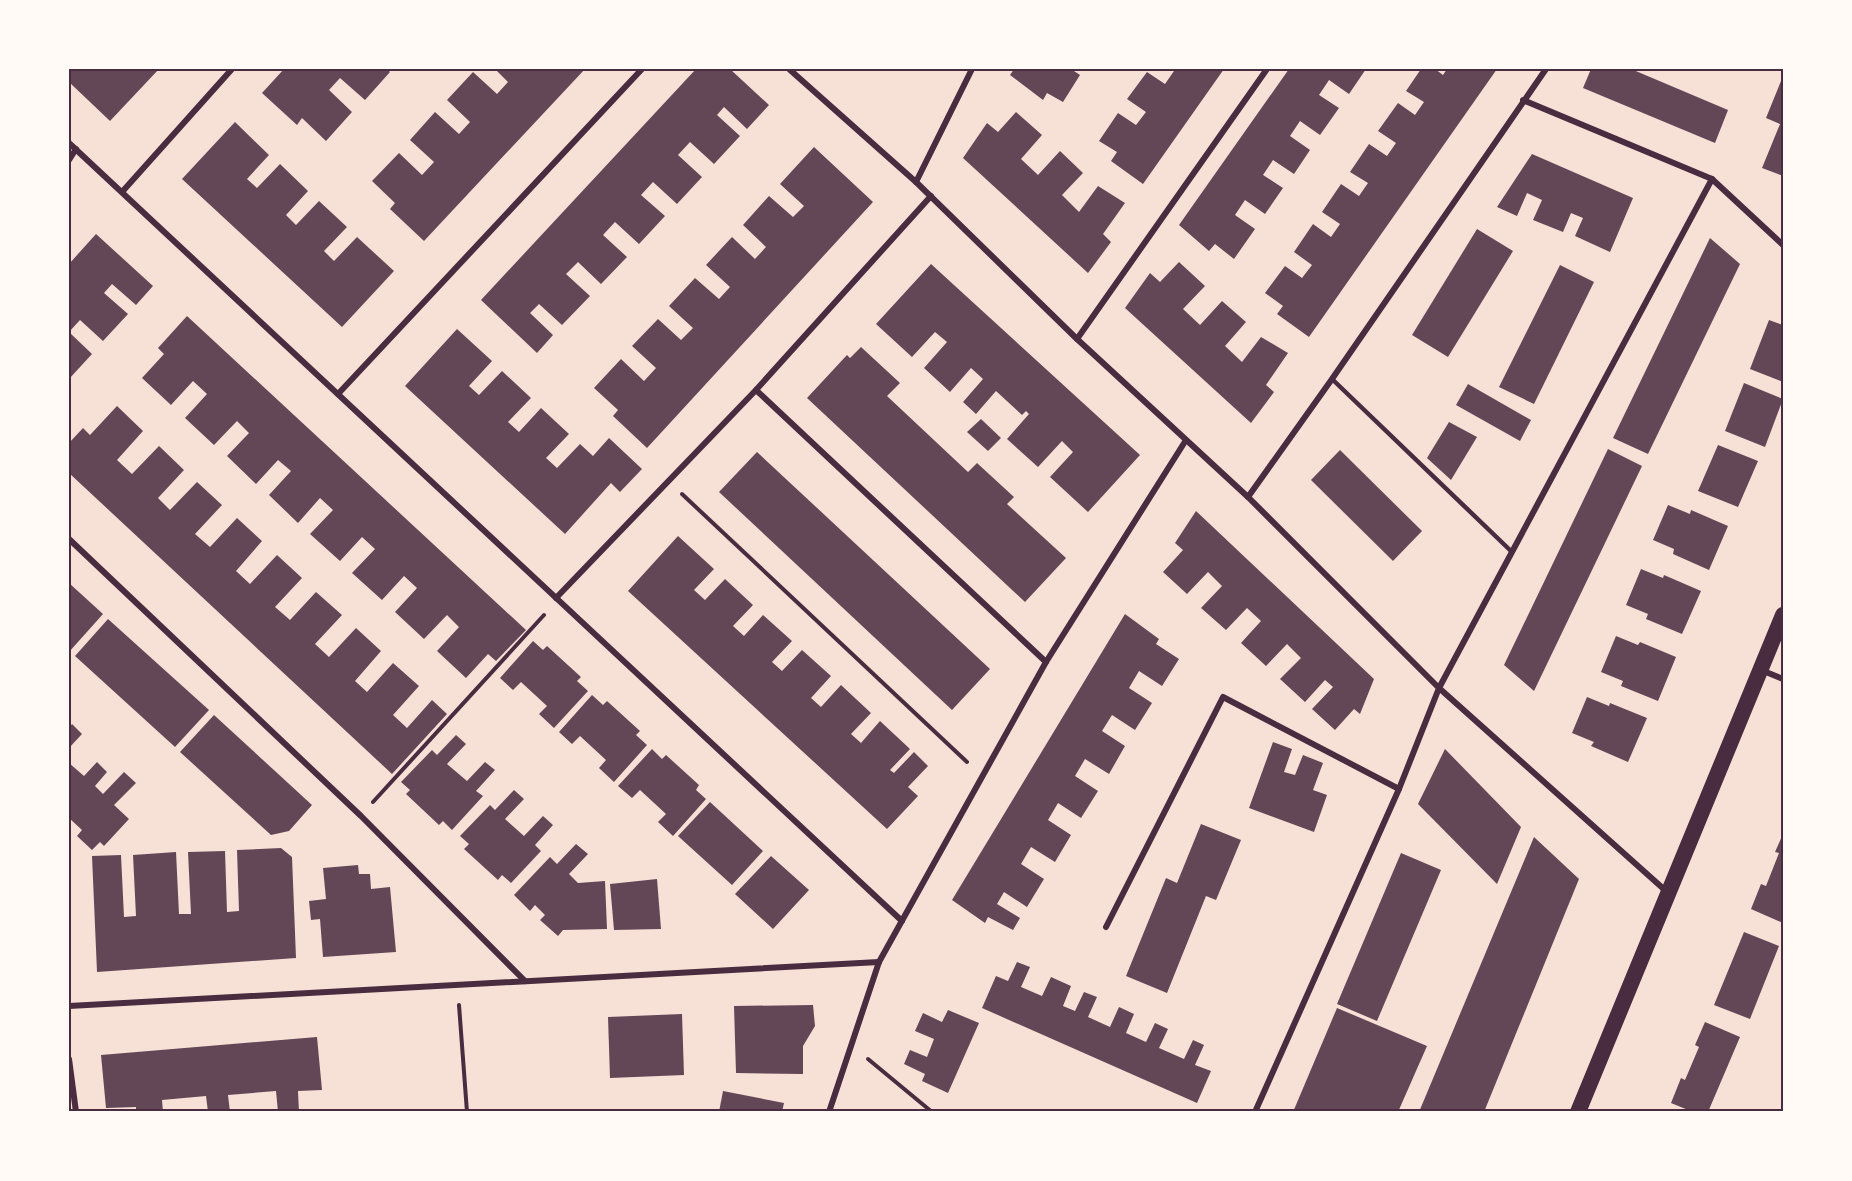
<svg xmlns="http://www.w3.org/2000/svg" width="1852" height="1181" viewBox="0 0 1852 1181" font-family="'PT Serif',serif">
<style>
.building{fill:#644757}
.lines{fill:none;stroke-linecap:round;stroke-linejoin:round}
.path{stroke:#4a2c40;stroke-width:4}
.service{stroke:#4a2c40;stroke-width:4.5}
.minor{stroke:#4a2c40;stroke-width:6}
.trunk{stroke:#4a2c40;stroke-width:16}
.neatline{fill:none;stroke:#4a2c40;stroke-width:2}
</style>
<rect width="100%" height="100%" fill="#f7e1d7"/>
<!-- building -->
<g class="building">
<path d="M69,69H159L110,121L69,82Z"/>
<path d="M284,69H387L390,72L365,100L340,78L329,90L352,112L326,141L302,118L297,125L262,93Z"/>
<path d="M495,69H585L424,241L390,209L395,203L372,181L399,153L422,175L434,162L410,140L435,112L459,134L470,122L447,100L473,72L497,94L508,82Z"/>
<path d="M696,69H730L769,105L747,129L724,107L717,115L740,136L714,164L690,142L678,155L702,177L677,204L653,182L641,195L665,216L639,244L615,222L603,235L627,257L601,284L578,262L566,274L590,296L562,325L539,304L530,313L553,335L537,353L481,300Z"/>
<path d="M1014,69H1071L1080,75L1063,102L1047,93L1043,100L1010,75Z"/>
<path d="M1171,69H1224L1143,184L1111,161L1117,152L1099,141L1118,113L1136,125L1146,112L1127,99L1147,72L1165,84L1174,71Z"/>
<path d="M1289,69H1366L1349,94L1329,80L1319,95L1339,108L1320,135L1300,121L1290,136L1310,150L1294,174L1273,160L1263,175L1283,188L1265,214L1245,200L1235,215L1255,229L1234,259L1215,244L1209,251L1179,225Z"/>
<path d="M1421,69H1435L1443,75L1447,69H1497L1309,337L1277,314L1283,306L1265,293L1285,266L1302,278L1312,265L1294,252L1313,224L1331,237L1340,224L1322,212L1341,184L1359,196L1368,183L1350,172L1369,144L1387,156L1396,143L1378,131L1398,103L1415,115L1424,102L1406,91Z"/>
<path d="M1591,69H1631L1728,110L1715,143L1583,88Z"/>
<path d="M1783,76V176L1762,168L1780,124L1766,118Z"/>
<path d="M1016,112L1042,135L1021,159L1038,175L1060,151L1083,173L1062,195L1079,212L1098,186L1125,203L1103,234L1111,242L1088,273L963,158L987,123L998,132Z"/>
<path d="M235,122L269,155L247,179L257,188L280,164L308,191L286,215L296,225L319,201L347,227L324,251L334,261L357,237L394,271L342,327L182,179Z"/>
<path d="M814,147L873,202L647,448L613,416L618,410L594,388L621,359L644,381L656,368L632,346L658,319L681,340L693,328L669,306L695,278L719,299L730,287L706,265L732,237L755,259L766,247L743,225L769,196L793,217L804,206L780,184Z"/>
<path d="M1532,154L1633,198L1610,252L1575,236L1583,218L1571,213L1563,232L1533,220L1542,200L1527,193L1517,216L1497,207Z"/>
<path d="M1477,229L1513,251L1448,357L1412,335Z"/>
<path d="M96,234L153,286L136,305L112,284L104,293L128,314L103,341L80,320L69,332V264Z"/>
<path d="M1710,238L1740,264L1648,454L1613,438Z"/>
<path d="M1179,262L1205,286L1183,309L1200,325L1222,301L1246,322L1225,346L1242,362L1261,337L1288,353L1266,385L1274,392L1251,423L1125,308L1150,273L1160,282Z"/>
<path d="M931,264L1140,455L1088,512L1050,477L1073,452L1062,441L1038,467L1007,439L1029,414L1026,411L1022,415L996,391L976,414L963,402L983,379L971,368L950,392L924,368L947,342L935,332L912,357L876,324Z"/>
<path d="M1560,265L1594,282L1534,404L1499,387Z"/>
<path d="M187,316L526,630L496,661L488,654L466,678L437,651L459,627L447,615L424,639L395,612L417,588L404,576L382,600L352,573L375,549L362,537L340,561L310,534L333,510L320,498L298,523L269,495L291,471L278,460L256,484L227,456L249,433L237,421L214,445L185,418L207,394L193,381L171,405L142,378L164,354L158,348Z"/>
<path d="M1769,320L1783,325V382L1750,369Z"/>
<path d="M457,329L492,361L469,386L479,395L502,371L531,398L508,422L519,432L541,408L569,434L546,458L557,468L580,444L593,456L609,438L642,469L620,492L611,483L565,534L405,386Z"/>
<path d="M69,332L92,354L69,379Z"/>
<path d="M861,347L900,383L887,396L968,472L977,463L1014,497L1007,504L1066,558L1025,602L807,398L847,355L850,358Z"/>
<path d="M1744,383L1783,399L1765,447L1725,431Z"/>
<path d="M1468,384L1531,420L1520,441L1456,405Z"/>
<path d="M117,406L143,431L117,460L132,474L159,446L184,470L158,498L170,510L197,482L222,505L195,534L210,547L237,518L262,541L236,571L250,584L277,555L302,578L275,607L290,620L316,592L342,615L315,644L329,657L356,628L381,651L355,681L367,692L393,663L419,686L393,715L407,728L432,700L447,714L392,774L69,473V443L83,428L90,435Z"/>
<path d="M981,419L1001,438L988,451L967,432Z"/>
<path d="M1449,422L1477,437L1451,480L1427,458Z"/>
<path d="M1718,445L1758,461L1738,507L1698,491Z"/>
<path d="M1608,449L1642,466L1534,691L1504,665Z"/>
<path d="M1340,450L1422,531L1393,561L1311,480Z"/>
<path d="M757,452L990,669L952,710L719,492Z"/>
<path d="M1668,505L1690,514L1691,510L1728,526L1709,570L1673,554L1674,549L1653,540Z"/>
<path d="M1196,511L1374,679L1360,714L1354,709L1335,730L1312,709L1333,687L1325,680L1305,702L1280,679L1301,658L1287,644L1266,666L1241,643L1261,621L1247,608L1226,630L1201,608L1222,586L1208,572L1187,594L1163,572L1183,550L1175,543Z"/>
<path d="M678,536L714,569L694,590L705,600L725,579L753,605L733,626L744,636L763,615L792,641L772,662L782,671L802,650L831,676L811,698L821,707L841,685L871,713L851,734L861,743L880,721L910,749L890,770L894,773L914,752L928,766L908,787L918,796L887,829L628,591Z"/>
<path d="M1641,569L1663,578L1664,575L1701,591L1682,634L1646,619L1648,614L1626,605Z"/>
<path d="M69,583L103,614L69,652Z"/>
<path d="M1125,614L1159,639L1156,644L1179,659L1162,686L1139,671L1129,688L1152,703L1135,730L1112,715L1102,731L1125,746L1109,774L1085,759L1075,776L1098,791L1081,818L1058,803L1048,820L1071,835L1055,862L1031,847L1021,864L1044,879L1027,907L1004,892L997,904L1020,918L1013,930L988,917L985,923L952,900Z"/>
<path d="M108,619L209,710L175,747L75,656Z"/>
<path d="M1616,636L1638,645L1640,642L1676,657L1658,701L1621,686L1623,681L1601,672Z"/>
<path d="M533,641L543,650L547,646L581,677L577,681L588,691L554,728L539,714L547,706L521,682L513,690L500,678Z"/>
<path d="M592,695L603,705L607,701L640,731L636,735L647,745L614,782L599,768L606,760L580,736L572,744L559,732Z"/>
<path d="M1587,697L1609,706L1610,703L1647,718L1628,762L1591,746L1594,742L1572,733Z"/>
<path d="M214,715L312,805L289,831L271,835L180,752Z"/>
<path d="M72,724L82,734L69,748V728Z"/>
<path d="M456,735L466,744L447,764L467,781L485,762L495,770L476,791L483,796L452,830L443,821L439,825L406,794L410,790L401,782L432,750L437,755Z"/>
<path d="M1273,742L1292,749L1284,772L1295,775L1303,755L1323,763L1313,790L1327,795L1314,832L1249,808Z"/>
<path d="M652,749L662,759L666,755L699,785L696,790L706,799L673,836L658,822L666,814L640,790L632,798L618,786Z"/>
<path d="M1445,749L1521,827L1497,884L1418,804Z"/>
<path d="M97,762L107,772L95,786L103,794L124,772L136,783L114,805L129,819L104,846L100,842L92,850L77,836L82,830L69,818V763L84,776Z"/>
<path d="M514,790L524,799L505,819L524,836L543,816L553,825L535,845L541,851L511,883L502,875L498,880L464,849L469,844L460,836L490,805L495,810Z"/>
<path d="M710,802L763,851L732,885L678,836Z"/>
<path d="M1201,824L1241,840L1216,900L1206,896L1167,993L1126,976L1166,878L1177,883Z"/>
<path d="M1783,834V923L1751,909L1761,884L1766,886L1779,853L1775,852Z"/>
<path d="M1534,837L1579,879L1484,1112H1419Z"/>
<path d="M576,844L588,854L569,874L578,883L605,881L607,929L563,930L558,936L540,920L545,915L535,905L530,911L514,895L550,857L557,864Z"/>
<path d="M281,848L292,857L296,958L97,972L92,856L121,855L124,917L136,916L133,855L176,852L179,914H191L188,852L225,851L227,912L239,911L237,850Z"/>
<path d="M1401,853L1441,870L1377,1021L1337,1004Z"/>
<path d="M771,856L809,890L773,929L735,894Z"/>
<path d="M358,865L359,874H370L371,889L390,887L396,952L323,957L320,919L311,920L309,901L326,899L323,868Z"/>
<path d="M657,879L661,929L614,930L610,884Z"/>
<path d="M1744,932L1779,946L1750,1019L1714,1005Z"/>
<path d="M1017,962L1030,967L1021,987L1042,996L1051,977L1071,986L1063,1006L1075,1011L1084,992L1097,997L1088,1017L1110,1027L1119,1007L1134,1014L1126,1033L1146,1042L1155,1023L1168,1029L1159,1048L1184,1059L1193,1040L1204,1045L1195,1065L1211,1071L1197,1103L982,1008L996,976L1008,981Z"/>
<path d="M813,1005L815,1026L803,1046V1074L736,1073L734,1006Z"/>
<path d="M1337,1008L1427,1046L1398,1112H1293Z"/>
<path d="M948,1010L979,1023L948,1093L922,1081L925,1074L904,1064L910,1050L927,1057L934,1039L915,1031L923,1013L942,1022Z"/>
<path d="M682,1014L684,1075L610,1078L608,1017Z"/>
<path d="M1705,1022L1740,1037L1708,1112H1693L1671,1103L1681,1078L1685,1080L1699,1047L1695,1045Z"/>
<path d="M317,1037L322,1090L298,1091L299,1112H278L276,1091L228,1095L230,1112H208L206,1096L162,1100L163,1112H136V1107L106,1108L101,1055Z"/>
<path d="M723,1091L784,1103L782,1112H719Z"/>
</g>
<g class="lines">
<!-- path -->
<g class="path">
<path d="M682,494L967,762"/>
<path d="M373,802L544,615"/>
<path d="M459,1005L467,1112"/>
<path d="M868,1059L932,1112"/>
</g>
<!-- service -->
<path class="service" d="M1332,379L1512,552"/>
<!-- minor -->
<g class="minor">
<path d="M789,69L916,182L1077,339L1248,497L1439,688L1666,891"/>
<path d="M1523,100L1712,179L1783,245"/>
<path d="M69,143L902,921"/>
<path d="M69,160L76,149"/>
<path d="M916,182L972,69"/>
<path d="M122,192L232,69"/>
<path d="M1077,339L1267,69"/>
<path d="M756,390L1046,662"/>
<path d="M338,394L642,69"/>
<path d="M1248,497L1332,379L1546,69"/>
<path d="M69,539L361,816L525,981"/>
<path d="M556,598L756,390L931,196"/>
<path d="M1761,670L1783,679"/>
<path d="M1106,927L1223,697L1399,789"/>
<path d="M69,1006L879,962"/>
<path d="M69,1059L76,1112"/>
<path d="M829,1112L879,962L1046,662L1186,440"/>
<path d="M1255,1112L1399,789L1439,688L1712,179"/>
</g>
<!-- trunk -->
<path class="trunk" d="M1578,1112L1783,615"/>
</g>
<!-- border -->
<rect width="1852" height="1181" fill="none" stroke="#fffaf5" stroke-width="141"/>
<rect x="70" y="70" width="1712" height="1040" class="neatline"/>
</svg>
